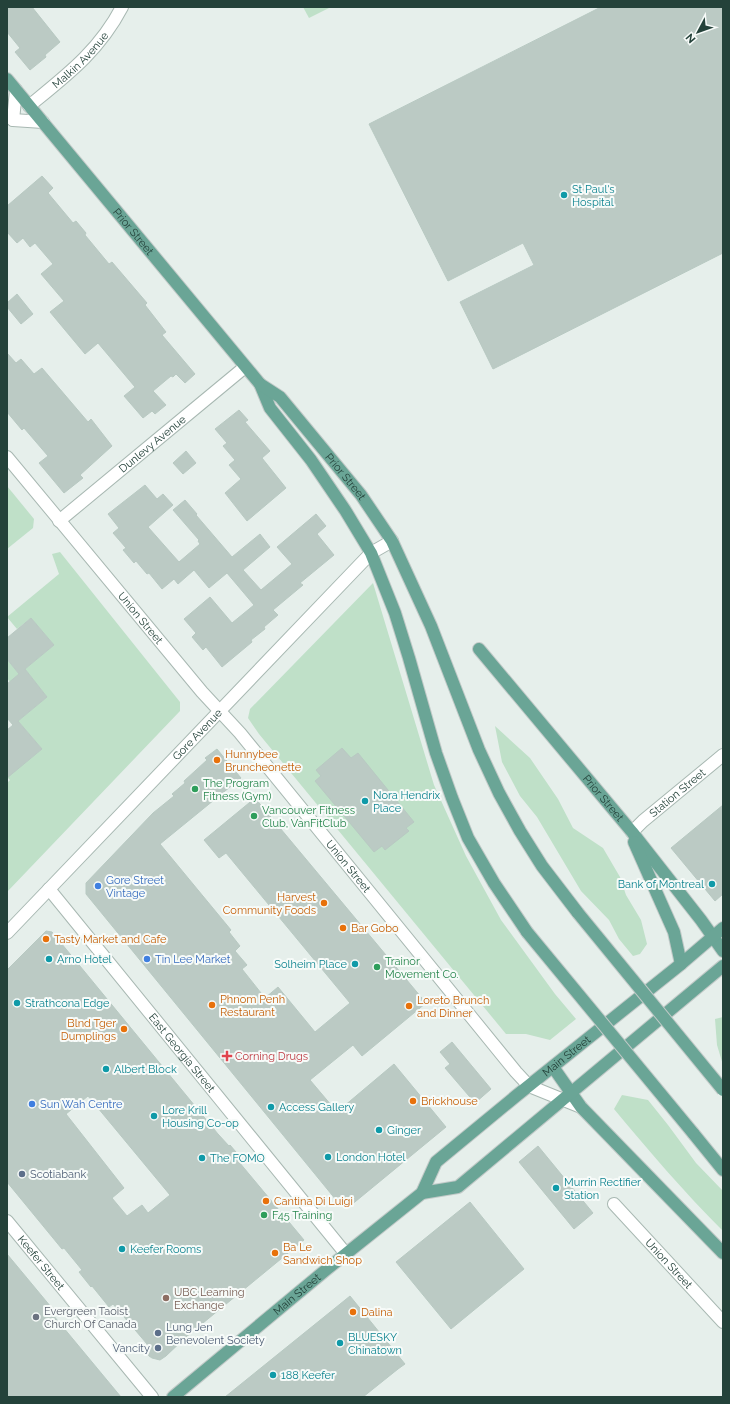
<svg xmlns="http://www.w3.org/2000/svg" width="730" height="1404" viewBox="0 0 730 1404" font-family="Raleway,sans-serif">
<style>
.green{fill:#bfe0c8}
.building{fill:#bbcac4;stroke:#b8c9c2;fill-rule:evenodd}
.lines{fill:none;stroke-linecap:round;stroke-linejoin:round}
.minor-casing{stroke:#a8b8b2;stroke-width:14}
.major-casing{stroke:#c2cac8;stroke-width:14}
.minor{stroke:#fff;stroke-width:12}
.major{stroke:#6aa596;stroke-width:12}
.major-bridge-casing{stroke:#c2cac8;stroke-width:14;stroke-linecap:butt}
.major-bridge{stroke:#6aa596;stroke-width:12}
.culture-dot{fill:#0f9aa8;stroke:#f7fbf9;stroke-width:1.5}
.food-dot{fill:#e8710a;stroke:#f7fbf9;stroke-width:1.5}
.leisure-dot{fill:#2e9e5b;stroke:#f7fbf9;stroke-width:1.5}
.shop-dot{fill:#3f7fe0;stroke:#f7fbf9;stroke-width:1.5}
.health-dot{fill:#e0444e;stroke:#f7fbf9;stroke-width:1.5}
.service-dot{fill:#5c6f8a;stroke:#f7fbf9;stroke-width:1.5}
.education-dot{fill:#8d6e63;stroke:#f7fbf9;stroke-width:1.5}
.worship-dot{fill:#6b7280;stroke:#f7fbf9;stroke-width:1.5}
.labels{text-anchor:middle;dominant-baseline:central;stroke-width:4;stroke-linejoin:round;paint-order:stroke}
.street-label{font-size:11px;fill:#24423a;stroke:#f7fbf9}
.culture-label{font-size:11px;fill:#0d838f;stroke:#f7fbf9;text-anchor:start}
.food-label{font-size:11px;fill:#c56008;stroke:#f7fbf9;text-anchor:start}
.leisure-label{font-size:11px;fill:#27864d;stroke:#f7fbf9;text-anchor:start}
.shop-label{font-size:11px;fill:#366cbe;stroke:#f7fbf9;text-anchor:start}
.health-label{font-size:11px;fill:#be3a42;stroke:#f7fbf9;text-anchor:start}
.service-label{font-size:11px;fill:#4e5e75;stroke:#f7fbf9;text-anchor:start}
.education-label{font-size:11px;fill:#785e54;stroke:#f7fbf9;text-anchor:start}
.worship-label{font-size:11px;fill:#5b616d;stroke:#f7fbf9;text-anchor:start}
</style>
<rect width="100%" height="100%" fill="#e6efeb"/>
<!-- green -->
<g class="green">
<path d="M303,7H331L309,18Z"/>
<path d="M7,486L34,519L33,528L7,549Z"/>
<path d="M60,552L180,702V711L7,892V783L10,780L7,777L42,749L18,721L47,697L25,669L54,645L31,618L17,629L7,617L59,574L52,554Z"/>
<path d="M373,583L434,785L466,856L501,920L555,994L576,1019L550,1040L526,1034H506L259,734L248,718L250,709Z"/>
<path d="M7,659L19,674L10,682L7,678Z"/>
<path d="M495,726L530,758L558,799L573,828L603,848L620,877L626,895L641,920L647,944L640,954L633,956L619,939L609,920L581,891L537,817L520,796L502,762Z"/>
<path d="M723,1017V1065L717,1045L715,1019Z"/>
<path d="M622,1095L648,1100L668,1125L696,1163L723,1191V1231C684,1192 649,1151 614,1109Z"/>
</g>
<!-- building -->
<g class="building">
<path d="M7,7H32L60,42L45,55L46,57L30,70L15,52L20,48L7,32Z"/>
<path d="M601,7H723V253L493,369L460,302L534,265L523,243L448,281L369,124Z"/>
<path d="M42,176L53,188L48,193L73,223L76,221L86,233L85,235L109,264L112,262L147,303L145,305L166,332L162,335L195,374L185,383L176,374L173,377L171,376L153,391L166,405L155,414L152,411L143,418L124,396L135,387L98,343L85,354L50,312L64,301L41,274L53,264L35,243L30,247L23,238L17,243L7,232V206Z"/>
<path d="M17,294L33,314L21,324L7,307V303Z"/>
<path d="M7,353L16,363L21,359L34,374L42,368L88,422L91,419L112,446L80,475L83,478L64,493L39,463L48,456L24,428L22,430L7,412Z"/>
<path d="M239,410L248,420L245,422L270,451L262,458L286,488L247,521L225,493L241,479L229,465L235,460L223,446L227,443L215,429Z"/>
<path d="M186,451L196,463L183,474L173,463Z"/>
<path d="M145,485L157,499L163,494L173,505L148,527L179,562L200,544L198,541L199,540L173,510L185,500L197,514L196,515L232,557L260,534L270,547L243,570L261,590L292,564L277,547L316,514L326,526L317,534L334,555L300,583L303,585L273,610L278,615L264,627L265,629L251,640L252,642L222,667L206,647L203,650L192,637L196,633L184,619L210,597L232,623L254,605L227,573L209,588L194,570L178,584L174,579L162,589L149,573L147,574L136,561L134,563L123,550L126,548L113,533L119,528L108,514Z"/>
<path d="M31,618L54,645L25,669L47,697L18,721L42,749L7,778V730L13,725L7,718V684L19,674L7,659V638Z"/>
<path d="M342,748L351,758L358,753L414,822L406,828L409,831L385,850L382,846L374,852L315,781L321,776L316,770Z"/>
<path d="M217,749L241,778L160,844L231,930L229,932L240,946L235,951L247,965L242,969L265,998L278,987L315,1032L350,1003L226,853L219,858L204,840L255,798L426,1003L362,1056L353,1045L310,1080L337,1112L394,1064L446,1127L350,1206H341L86,894V883L153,813L174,796L172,794L185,783L184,781L207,760L205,758Z"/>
<path d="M723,805V894L715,901L671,848Z"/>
<path d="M46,931L52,932L218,1134L229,1146L230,1145L242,1159L239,1162L304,1240L186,1337L166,1356L160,1360L152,1358L149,1356L146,1349L147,1344L113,1304L109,1307L92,1286L91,1287L79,1272L82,1270L64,1248L62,1249L7,1182V970ZM88,1096L170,1195L148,1213L142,1205L127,1216L112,1198L124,1188L66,1114Z"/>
<path d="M452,1042L491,1089L475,1103L445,1068L450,1064L440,1052Z"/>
<path d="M538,1146L593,1213L574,1229L519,1162Z"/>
<path d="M470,1202L524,1269L451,1329L396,1262Z"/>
<path d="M7,1254L56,1313L53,1315L121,1397H7Z"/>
<path d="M350,1296L405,1364L398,1369L363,1397H225Z"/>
</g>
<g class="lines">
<!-- minor casing -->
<g class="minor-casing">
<g id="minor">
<path id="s1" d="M29,106C67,75 99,51 122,7"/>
<path d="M13,120L43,122"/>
<path d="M13,120L16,90"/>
<path id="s2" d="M7,457L202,692L240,733L516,1072L529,1086L581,1107"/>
<path id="s3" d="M59,521L245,367"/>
<path id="s4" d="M632,832L643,821L723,755"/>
<path id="s5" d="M49,889L346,1254"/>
<path id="s6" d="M7,933L371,553L392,541"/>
<path id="s7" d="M614,1204L723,1322"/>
<path id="s8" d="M7,1221L152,1397"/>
</g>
</g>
<!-- major casing -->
<g class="major-casing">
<g id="major">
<path id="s9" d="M7,79L260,384L270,408L311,460L345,510L371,553L395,613L409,658L436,753L452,798L468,838L494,883L527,932"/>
<path id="s10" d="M260,384L280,397L361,495L392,541L431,626L479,750L499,793L520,831L542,866L578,913"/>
<path id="s11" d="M479,649L632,832L701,920L723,951"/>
<path d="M634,842L674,932L681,964"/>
<path d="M553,1067L581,1107L723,1253"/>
<path d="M693,1133L723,1170"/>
<path d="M422,1193L458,1187L723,966"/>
<path id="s12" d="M173,1397L327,1269L422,1193L436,1162L516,1096L681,964L723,928"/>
</g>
</g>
<!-- minor -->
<use href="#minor" class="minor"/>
<!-- major -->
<use href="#major" class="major"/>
<!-- major-bridge casing -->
<g class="major-bridge-casing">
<g id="major-bridge">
<path d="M578,913L723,1090"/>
<path d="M527,932L693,1133"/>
</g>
</g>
<!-- major-bridge -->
<use href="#major-bridge" class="major-bridge"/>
</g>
<!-- markers -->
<g class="culture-dot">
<circle cx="564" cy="195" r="4"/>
<circle cx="365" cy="801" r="4"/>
<circle cx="712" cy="884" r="4"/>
<circle cx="49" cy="959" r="4"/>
<circle cx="355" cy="964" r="4"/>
<circle cx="17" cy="1003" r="4"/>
<circle cx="106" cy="1069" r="4"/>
<circle cx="271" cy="1107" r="4"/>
<circle cx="154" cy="1116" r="4"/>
<circle cx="379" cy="1130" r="4"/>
<circle cx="328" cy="1157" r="4"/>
<circle cx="202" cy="1158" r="4"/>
<circle cx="556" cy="1188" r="4"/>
<circle cx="122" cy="1249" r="4"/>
<circle cx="340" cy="1343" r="4"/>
<circle cx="273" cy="1375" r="4"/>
</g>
<g class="food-dot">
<circle cx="217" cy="760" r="4"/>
<circle cx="324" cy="903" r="4"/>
<circle cx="343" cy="928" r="4"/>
<circle cx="46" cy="939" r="4"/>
<circle cx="212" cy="1005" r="4"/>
<circle cx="409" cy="1006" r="4"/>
<circle cx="124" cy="1029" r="4"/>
<circle cx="413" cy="1101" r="4"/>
<circle cx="266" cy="1201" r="4"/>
<circle cx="275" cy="1253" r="4"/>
<circle cx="353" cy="1312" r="4"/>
</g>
<g class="leisure-dot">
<circle cx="195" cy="789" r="4"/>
<circle cx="254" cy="816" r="4"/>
<circle cx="377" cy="967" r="4"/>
<circle cx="264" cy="1215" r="4"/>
</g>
<g class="shop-dot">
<circle cx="98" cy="886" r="4"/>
<circle cx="147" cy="959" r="4"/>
<circle cx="32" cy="1104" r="4"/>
</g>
<path class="health-dot" d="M225 1050h4v4h4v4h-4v4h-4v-4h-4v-4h4z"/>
<g class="service-dot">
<circle cx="22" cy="1174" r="4"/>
<circle cx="158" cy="1333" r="4"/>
<circle cx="158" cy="1348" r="4"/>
</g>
<circle class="education-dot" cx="166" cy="1298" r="4"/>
<circle class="worship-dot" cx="36" cy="1317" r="4"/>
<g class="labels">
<!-- street labels -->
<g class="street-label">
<text stroke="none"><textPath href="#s1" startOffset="69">Malkin Avenue</textPath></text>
<text stroke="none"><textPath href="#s9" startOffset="198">Prior Street</textPath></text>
<text stroke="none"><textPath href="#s3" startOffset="121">Dunlevy Avenue</textPath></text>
<text stroke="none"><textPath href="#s10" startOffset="127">Prior Street</textPath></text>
<text stroke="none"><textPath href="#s2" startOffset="209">Union Street</textPath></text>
<text stroke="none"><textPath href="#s6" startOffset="275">Gore Avenue</textPath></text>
<text stroke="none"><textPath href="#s4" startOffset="60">Station Street</textPath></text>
<text stroke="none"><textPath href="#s11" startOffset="194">Prior Street</textPath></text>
<text stroke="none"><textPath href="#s2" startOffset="533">Union Street</textPath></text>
<text stroke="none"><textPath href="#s5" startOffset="211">East Georgia Street</textPath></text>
<text stroke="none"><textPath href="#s12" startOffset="524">Main Street</textPath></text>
<text stroke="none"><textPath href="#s8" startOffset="54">Keefer Street</textPath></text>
<text stroke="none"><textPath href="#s7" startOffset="81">Union Street</textPath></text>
<text stroke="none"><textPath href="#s12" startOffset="161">Main Street</textPath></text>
</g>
<!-- culture labels -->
<g class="culture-label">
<text x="572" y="189">St Paul's<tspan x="572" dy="13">Hospital</tspan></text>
<text x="373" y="795">Nora Hendrix<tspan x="373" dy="13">Place</tspan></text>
<text x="704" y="884" text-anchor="end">Bank of Montreal</text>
<text x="57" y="959">Arno Hotel</text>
<text x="347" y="964" text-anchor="end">Solheim Place</text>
<text x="25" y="1003">Strathcona Edge</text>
<text x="114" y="1069">Albert Block</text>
<text x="279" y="1107">Access Gallery</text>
<text x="162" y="1110">Lore Krill<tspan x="162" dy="13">Housing Co-op</tspan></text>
<text x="387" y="1130">Ginger</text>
<text x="336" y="1157">London Hotel</text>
<text x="210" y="1158">The FOMO</text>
<text x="564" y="1182">Murrin Rectifier<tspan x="564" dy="13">Station</tspan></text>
<text x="130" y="1249">Keefer Rooms</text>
<text x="348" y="1337">BLUESKY<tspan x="348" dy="13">Chinatown</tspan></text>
<text x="281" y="1375">188 Keefer</text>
</g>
<!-- food labels -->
<g class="food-label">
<text x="225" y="754">Hunnybee<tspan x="225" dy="13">Bruncheonette</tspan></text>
<text x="316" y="897" text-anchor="end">Harvest<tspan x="316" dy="13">Community Foods</tspan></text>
<text x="351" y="928">Bar Gobo</text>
<text x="54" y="939">Tasty Market and Cafe</text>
<text x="220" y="999">Phnom Penh<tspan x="220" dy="13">Restaurant</tspan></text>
<text x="417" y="1000">Loreto Brunch<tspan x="417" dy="13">and Dinner</tspan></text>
<text x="116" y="1023" text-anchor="end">Blnd Tger<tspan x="116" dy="13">Dumplings</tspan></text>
<text x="421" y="1101">Brickhouse</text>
<text x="274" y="1201">Cantina Di Luigi</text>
<text x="283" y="1247">Ba Le<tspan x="283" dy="13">Sandwich Shop</tspan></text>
<text x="361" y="1312">Dalina</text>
</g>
<!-- leisure labels -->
<g class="leisure-label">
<text x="203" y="783">The Program<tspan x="203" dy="13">Fitness (Gym)</tspan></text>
<text x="262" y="810">Vancouver Fitness<tspan x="262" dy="13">Club, VanFitClub</tspan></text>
<text x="385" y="961">Trainor<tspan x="385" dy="13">Movement Co.</tspan></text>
<text x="272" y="1215">F45 Training</text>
</g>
<!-- shop labels -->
<g class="shop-label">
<text x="106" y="880">Gore Street<tspan x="106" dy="13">Vintage</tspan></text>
<text x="155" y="959">Tin Lee Market</text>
<text x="40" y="1104">Sun Wah Centre</text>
</g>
<!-- health labels -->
<g class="health-label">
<text x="235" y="1056">Corning Drugs</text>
</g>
<!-- service labels -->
<g class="service-label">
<text x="30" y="1174">Scotiabank</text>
<text x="166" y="1327">Lung Jen<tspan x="166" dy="13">Benevolent Society</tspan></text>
<text x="150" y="1348" text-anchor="end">Vancity</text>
</g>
<!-- education labels -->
<g class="education-label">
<text x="174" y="1292">UBC Learning<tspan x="174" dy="13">Exchange</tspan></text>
</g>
<!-- worship labels -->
<g class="worship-label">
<text x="44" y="1311">Evergreen Taoist<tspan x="44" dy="13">Church Of Canada</tspan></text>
</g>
</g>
<!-- border -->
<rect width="730" height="1404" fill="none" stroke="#24423a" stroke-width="16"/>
<!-- north arrow -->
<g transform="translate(698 32) rotate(229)" stroke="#f7fbf9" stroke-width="3" paint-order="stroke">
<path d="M0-3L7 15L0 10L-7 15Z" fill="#24423a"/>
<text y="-6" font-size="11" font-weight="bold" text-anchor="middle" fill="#24423a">N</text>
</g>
</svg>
